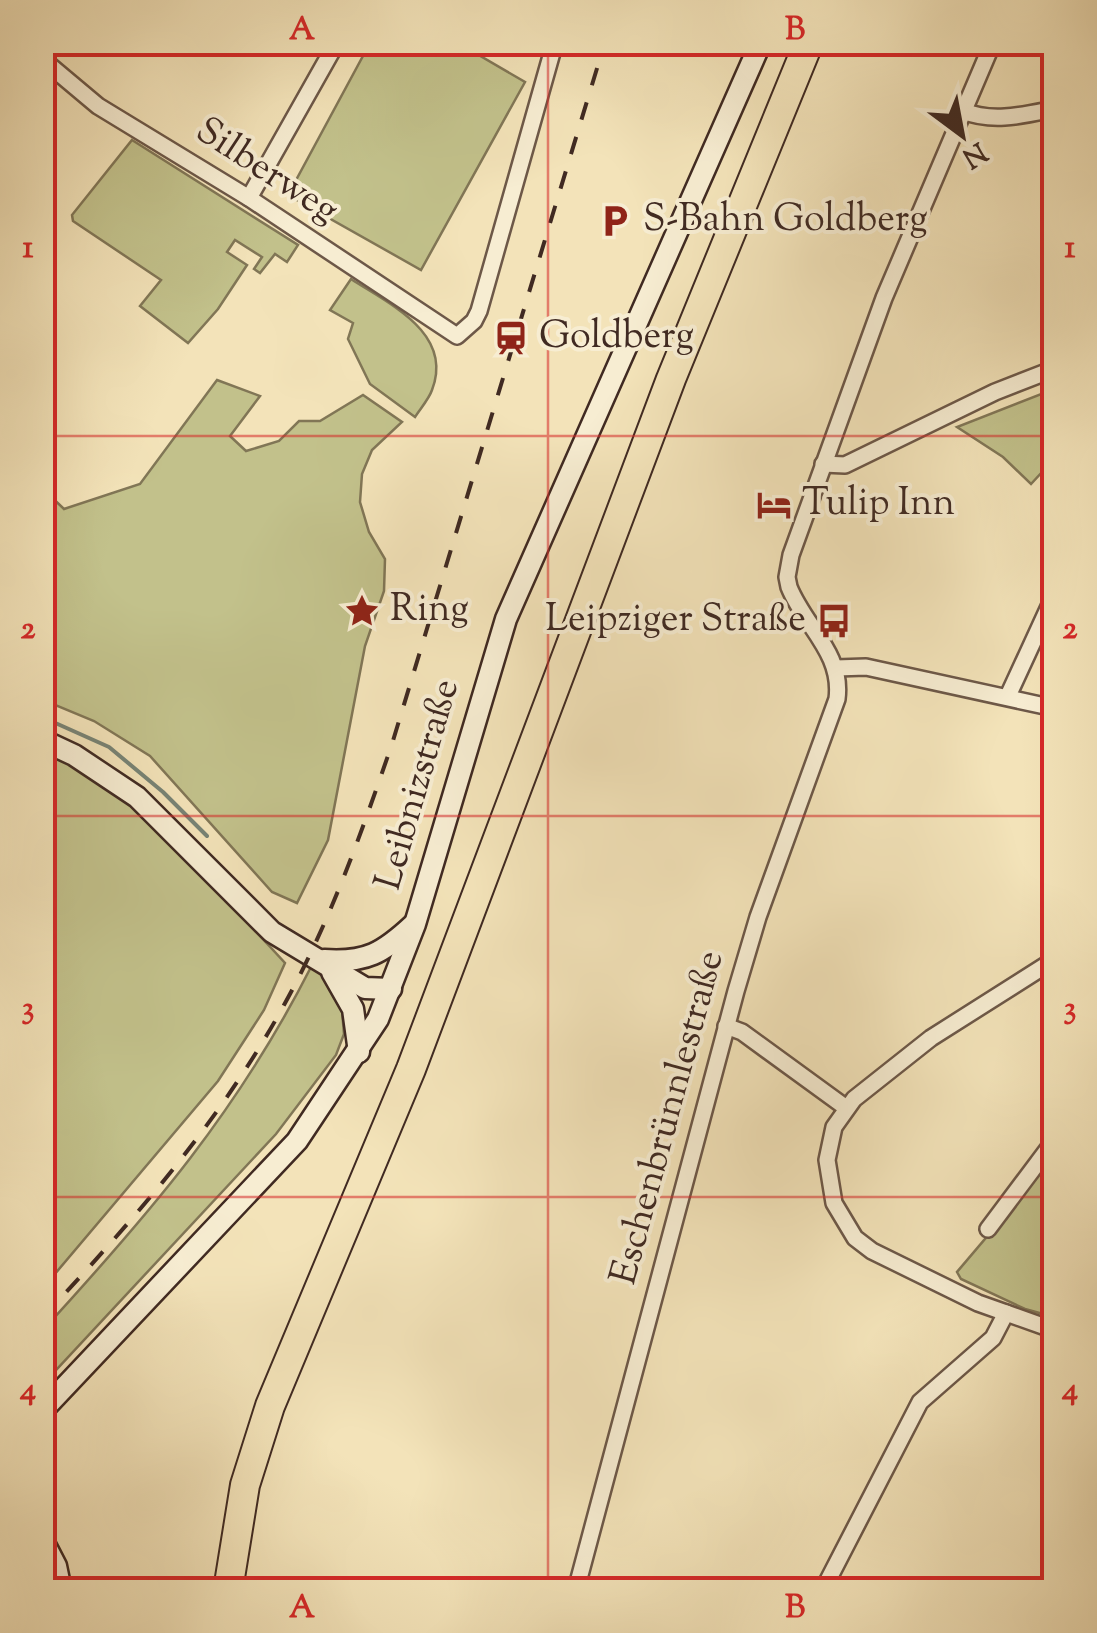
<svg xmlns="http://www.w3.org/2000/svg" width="1097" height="1633" viewBox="0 0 1097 1633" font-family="'Sorts Mill Goudy',serif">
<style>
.green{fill:#c2c18b;stroke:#817656;stroke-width:2.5}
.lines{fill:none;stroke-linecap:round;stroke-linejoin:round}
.stream{stroke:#778375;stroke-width:4}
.street-casing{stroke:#6d5848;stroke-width:20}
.secondary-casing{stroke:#402a22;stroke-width:25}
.highway-casing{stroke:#402a22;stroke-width:32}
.street{stroke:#f7edd2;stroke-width:15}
.secondary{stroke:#f7edd2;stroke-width:20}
.highway{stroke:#f3e3b9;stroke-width:28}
.rail{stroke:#402a22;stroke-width:4;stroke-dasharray:18 18;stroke-linecap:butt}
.grid{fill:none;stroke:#d62828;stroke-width:2.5;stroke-opacity:0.55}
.labels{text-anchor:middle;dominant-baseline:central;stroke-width:8;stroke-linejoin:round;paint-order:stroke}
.street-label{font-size:38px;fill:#402a22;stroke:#f7edd2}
.poi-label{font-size:38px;fill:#402a22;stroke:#f7edd2;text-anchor:start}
.neatline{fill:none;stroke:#d62828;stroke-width:4}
.grid-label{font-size:32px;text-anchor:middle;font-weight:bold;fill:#d62828}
</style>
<rect width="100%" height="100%" fill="#f3e3b9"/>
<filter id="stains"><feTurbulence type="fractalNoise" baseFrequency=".002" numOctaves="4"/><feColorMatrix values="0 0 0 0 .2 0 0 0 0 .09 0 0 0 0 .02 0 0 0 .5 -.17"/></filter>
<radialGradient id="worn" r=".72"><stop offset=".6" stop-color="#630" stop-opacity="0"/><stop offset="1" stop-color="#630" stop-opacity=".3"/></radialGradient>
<!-- green -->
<g class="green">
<path d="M370,43H458L525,82L421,270L288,195Z"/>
<path d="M132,140L298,245L287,262L275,254L260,273L254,269L262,257L235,240L227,252L247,265L218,309L188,343L140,306L161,280L73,221L72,215Z"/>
<path d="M351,279C389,304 454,333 432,390C429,399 420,409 415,417L370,384L348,339L353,323L330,310Z"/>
<path d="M217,380L260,396L230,436L246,451L279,441L299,421H320L363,395L402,422L372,450L362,474L360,502L369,532L385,559L384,591L365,646L328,840L297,903L272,892L150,756L94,721L43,700V489L64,509L140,484Z"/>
<path d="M1054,389V459L1031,484L1003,457L957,427Z"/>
<path d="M43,751L72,760L165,833L285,963L264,1010L218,1081L43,1288Z"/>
<path d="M311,967L331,981L342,1010L344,1034L336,1055L276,1134L43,1384V1330C151,1212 238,1111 311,967Z"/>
<path d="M1054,1146V1317L1025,1309L961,1279L957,1272L1018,1200Z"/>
</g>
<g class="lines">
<!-- stream -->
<path class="stream" d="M42,717L109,747L163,792L207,836"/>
<!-- street casing -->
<g class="street-casing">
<g id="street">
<path d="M42,59L98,106L249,198L457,336L474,321L479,311L555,42"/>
<path d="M963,111C993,123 1024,115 1054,109"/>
<path d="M249,198L337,42"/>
<path d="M823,464L845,465L995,392L1054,369"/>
<path d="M836,668L866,667L1054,708"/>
<path d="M1008,696L1054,596"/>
<path d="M1054,960L931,1038L854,1099L834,1127L827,1160L834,1203L855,1238L872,1251L978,1303L1054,1330"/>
<path d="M726,1026L742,1032L845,1107"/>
<path d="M988,1229L1054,1141"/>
<path d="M576,1590L736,991L758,917L837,699C843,653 805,627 789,587L787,577L791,555L884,298L993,42"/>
<path d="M823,1590L920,1402L993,1338L1006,1313"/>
</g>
</g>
<!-- secondary casing -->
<g class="secondary-casing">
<g id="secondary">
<path d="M42,740L74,755L137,797L272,932L365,988L391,989"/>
<path d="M324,960C366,963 383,953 413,925"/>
<path d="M332,972L353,1009L359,1052"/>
<path d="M42,1411L297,1141L378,1019L415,924L506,619L761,42"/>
<path d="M42,1539L56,1566L61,1590"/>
</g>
</g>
<!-- highway casing -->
<g class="highway-casing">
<path id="highway" d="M228,1590L245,1485L270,1406L411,1069L671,379L809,42"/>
</g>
<!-- street -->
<use href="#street" class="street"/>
<!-- secondary -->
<use href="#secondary" class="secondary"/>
<!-- highway -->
<use href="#highway" class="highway"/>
<!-- rail -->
<path class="rail" d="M42,1318C133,1221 220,1122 284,1005C330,922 361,834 392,744L605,42"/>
</g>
<!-- grid -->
<path class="grid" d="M548,42V1590M42,436H1054M42,816H1054M42,1197H1054"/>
<!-- icons -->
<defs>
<g id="parking-bare" transform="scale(2.7)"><path d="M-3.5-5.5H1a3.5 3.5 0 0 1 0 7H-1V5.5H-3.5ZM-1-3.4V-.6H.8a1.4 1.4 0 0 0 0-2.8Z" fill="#8f2418" stroke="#f7edd2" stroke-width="2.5" paint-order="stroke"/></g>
<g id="station-bare" transform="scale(2.7)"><path d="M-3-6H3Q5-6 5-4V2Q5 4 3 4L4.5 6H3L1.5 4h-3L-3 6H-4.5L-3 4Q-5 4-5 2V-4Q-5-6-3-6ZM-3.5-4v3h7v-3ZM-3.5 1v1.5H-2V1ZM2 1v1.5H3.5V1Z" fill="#8f2418" stroke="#f7edd2" stroke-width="2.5" paint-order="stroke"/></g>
<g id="hotel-bare" transform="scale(2.7)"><path d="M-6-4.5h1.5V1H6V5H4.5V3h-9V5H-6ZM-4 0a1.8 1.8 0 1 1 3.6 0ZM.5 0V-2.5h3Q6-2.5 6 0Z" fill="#8f2418" stroke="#f7edd2" stroke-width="2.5" paint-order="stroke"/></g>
<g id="sight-bare" transform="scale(2.7)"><path d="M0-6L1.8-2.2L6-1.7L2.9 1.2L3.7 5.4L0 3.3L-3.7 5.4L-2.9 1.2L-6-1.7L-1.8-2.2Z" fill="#8f2418" stroke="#f7edd2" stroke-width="2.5" paint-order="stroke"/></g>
<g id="bus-bare" transform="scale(2.7)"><path d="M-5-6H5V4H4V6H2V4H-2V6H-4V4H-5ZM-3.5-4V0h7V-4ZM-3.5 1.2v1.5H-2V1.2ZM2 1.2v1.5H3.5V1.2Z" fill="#8f2418" stroke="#f7edd2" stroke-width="2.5" paint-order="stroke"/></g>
</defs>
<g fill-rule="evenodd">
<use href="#parking-bare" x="615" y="221"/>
<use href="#station-bare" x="511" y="338"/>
<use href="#hotel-bare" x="774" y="505"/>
<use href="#sight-bare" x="362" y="611"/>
<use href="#bus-bare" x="834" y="621"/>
</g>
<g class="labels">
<!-- street labels -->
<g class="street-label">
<text transform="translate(266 172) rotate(33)">Silberweg</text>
<text transform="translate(419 785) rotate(-74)">Leibnizstraße</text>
<text transform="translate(669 1118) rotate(-75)">Eschenbrünnlestraße</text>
</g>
<!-- poi labels -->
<g class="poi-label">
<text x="643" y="221">S-Bahn Goldberg</text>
<text x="539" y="338">Goldberg</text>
<text x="802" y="505">Tulip Inn</text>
<text x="390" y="611">Ring</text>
<text x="806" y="621" text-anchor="end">Leipziger Straße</text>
</g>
</g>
<!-- margin -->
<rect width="1097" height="1633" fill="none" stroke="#f3e3b9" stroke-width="110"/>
<!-- north arrow -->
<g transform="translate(962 135) rotate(148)" stroke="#f7edd2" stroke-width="8" paint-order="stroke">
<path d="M0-8L18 38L0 25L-18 38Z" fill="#402a22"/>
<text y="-15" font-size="28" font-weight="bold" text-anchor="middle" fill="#402a22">N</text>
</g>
<rect x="55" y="55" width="987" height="1523" class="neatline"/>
<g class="grid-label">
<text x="302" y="39">A</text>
<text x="795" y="39">B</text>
<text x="28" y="257">1</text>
<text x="1070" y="257">1</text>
<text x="28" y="638">2</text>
<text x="1070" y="638">2</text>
<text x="28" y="1018">3</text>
<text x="1070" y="1018">3</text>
<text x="28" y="1399">4</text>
<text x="1070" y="1399">4</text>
<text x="302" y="1617">A</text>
<text x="795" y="1617">B</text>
</g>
<rect width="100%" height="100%" filter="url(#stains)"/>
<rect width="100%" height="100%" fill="url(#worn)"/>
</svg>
